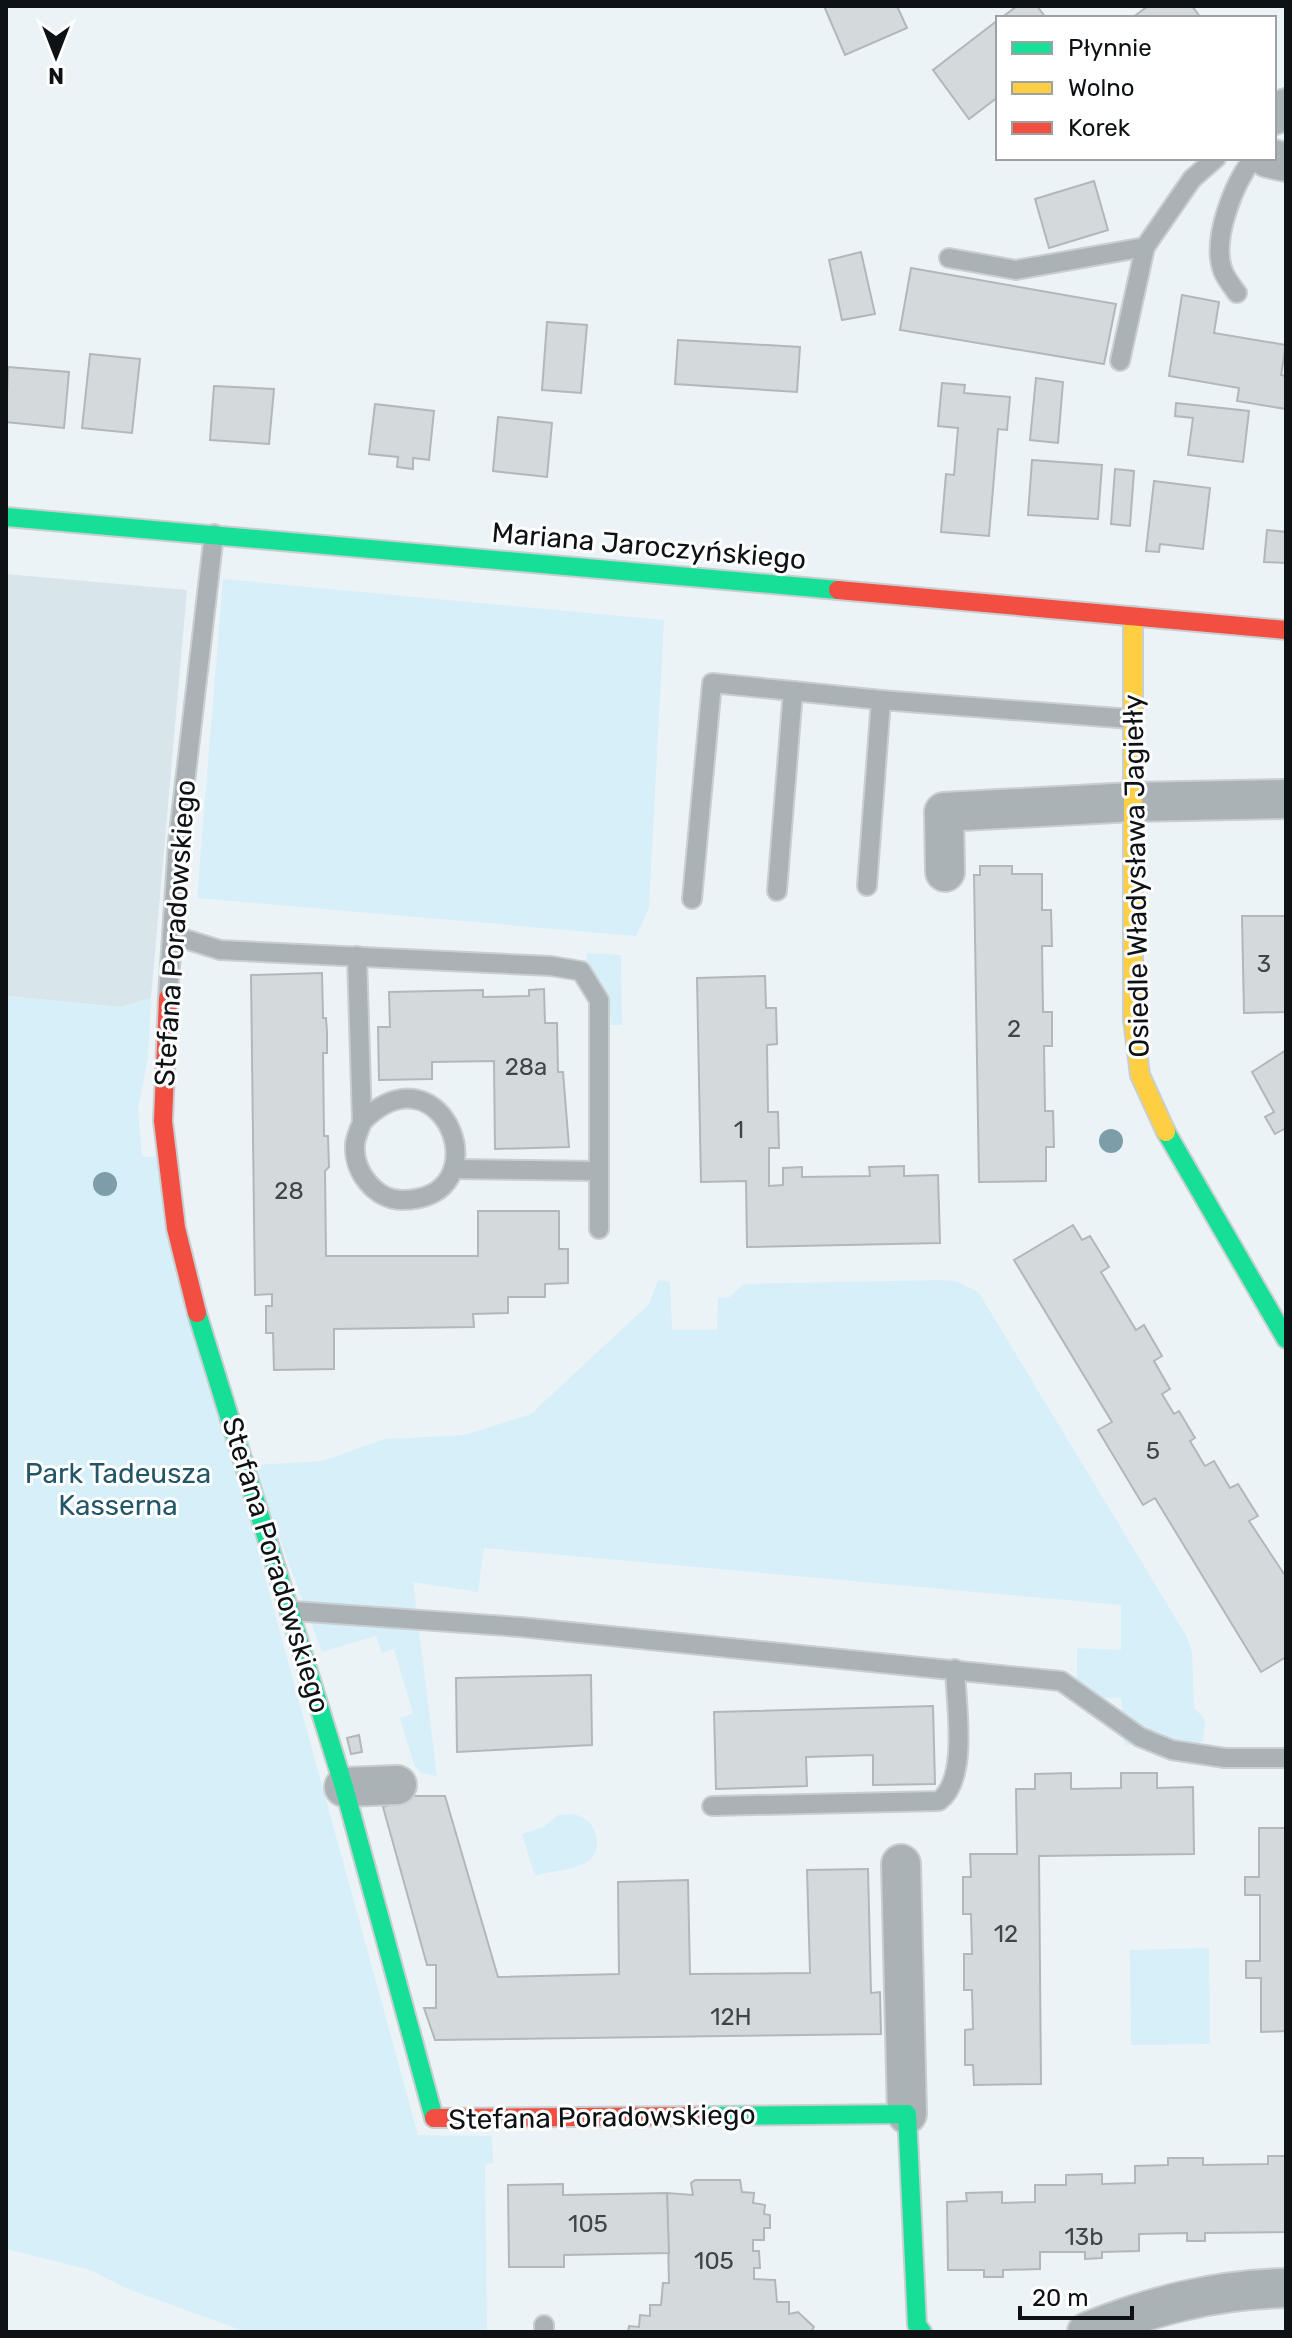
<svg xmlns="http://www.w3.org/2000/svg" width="1292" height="2338" viewBox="0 0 1292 2338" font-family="Rubik,sans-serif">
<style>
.built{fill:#d8e6ec}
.green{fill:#d7eff9}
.building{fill:#d4dadb;stroke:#b2b7ba;stroke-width:2}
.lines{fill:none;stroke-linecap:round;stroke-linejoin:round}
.lane-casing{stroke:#c9ced1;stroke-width:22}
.street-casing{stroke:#c9ced1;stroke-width:42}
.fast-casing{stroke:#c9ced1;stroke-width:22}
.slow-casing{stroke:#c9ced1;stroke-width:22}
.jam-casing{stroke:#c9ced1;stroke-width:22}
.lane{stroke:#aab2b6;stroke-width:18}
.street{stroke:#aab2b6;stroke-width:38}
.fast{stroke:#16e098;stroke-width:18}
.slow{stroke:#ffcf43;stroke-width:18}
.jam{stroke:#f24e42;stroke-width:18}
.tree{fill:#7d9da8}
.labels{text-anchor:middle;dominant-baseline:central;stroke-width:6;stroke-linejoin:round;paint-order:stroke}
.number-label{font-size:24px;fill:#404547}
.street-label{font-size:28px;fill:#0e1214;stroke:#fff}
.park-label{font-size:28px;fill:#225668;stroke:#fff}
</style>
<rect width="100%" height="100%" fill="#ecf3f6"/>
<!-- built -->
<path class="built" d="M6,574L187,590L151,998L121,1007L6,996Z"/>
<!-- green -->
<g class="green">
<path d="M223,579L664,620L649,908L636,936L197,898Z"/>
<path d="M587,953L621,955L622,1025H611C609,1000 606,982 586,965Z"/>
<path d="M6,996L121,1007L151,998L148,1057L138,1109L142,1157L158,1156L263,1570L418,2135L492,2136L493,2163L485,2164L487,2332H246L131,2290L90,2270L6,2249Z"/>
<path d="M658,1280L670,1282L672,1330H717L718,1298L730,1297L743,1284L943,1280L956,1281L979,1293L1187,1637L1192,1652L1194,1708L1205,1719L1203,1742L1125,1745L1121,1698H1077V1648L1121,1650V1605L484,1548L478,1592L413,1582L437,1776L421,1773L414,1765L400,1718L413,1714L394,1649L382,1653L376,1636L322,1652L252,1465L322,1461L385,1439L465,1435L531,1414L649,1304Z"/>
<path d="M574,1814C584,1817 594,1824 596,1835C604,1873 557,1868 535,1876L522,1834L543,1827L558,1815Z"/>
<path d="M1209,1948L1210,2044L1131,2045L1130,1950Z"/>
</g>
<!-- building -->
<g class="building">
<path d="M824,6H897L907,28L845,55Z"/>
<path d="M1017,6H1037L1046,18H1001Z"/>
<path d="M1148,6H1192L1201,18H1132Z"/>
<path d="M998,20V97L969,119L933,70Z"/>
<path d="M1094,181L1108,230L1049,248L1035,199Z"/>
<path d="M861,252L875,314L842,320L829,260Z"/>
<path d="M911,268L1116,304L1104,364L900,330Z"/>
<path d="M1182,295L1219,302L1214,333L1286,345L1281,375L1286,376V409L1237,401L1239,388L1169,376Z"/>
<path d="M547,322L587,325L581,393L542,390Z"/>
<path d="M678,340L800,347L797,392L675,384Z"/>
<path d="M90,354L140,359L132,433L82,428Z"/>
<path d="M8,367L69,372L64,428L6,422Z"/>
<path d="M1036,378L1063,382L1058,443L1030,440Z"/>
<path d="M942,383L965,385L964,393L1010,397L1007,430L998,429L989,536L941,532L946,474L954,475L958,428L938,426Z"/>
<path d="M214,386L274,389L269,444L210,440Z"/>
<path d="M1176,403L1249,411L1243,462L1188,455L1193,418L1175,416Z"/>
<path d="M375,404L434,411L429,460L413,458V469L397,467L398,457L369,454Z"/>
<path d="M498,417L552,423L547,477L493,471Z"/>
<path d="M1032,460L1102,465L1098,519L1028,515Z"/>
<path d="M1115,469L1134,471L1130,526L1111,524Z"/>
<path d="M1154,481L1210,488L1203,549L1160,544L1159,552L1146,551Z"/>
<path d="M1267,530L1286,532V563L1264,562Z"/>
<path d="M980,866H1012V874H1042V910H1051L1052,946H1042L1043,1012H1052V1046H1044L1045,1111H1053L1054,1147H1046V1181L979,1182L974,875H980Z"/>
<path d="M1242,916H1286V1012L1244,1013Z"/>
<path d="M322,973L323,1018H326L327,1032V1053H323L324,1136H328L329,1167L325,1171L326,1256H478V1211H559V1249H568V1283L545,1284V1297H508V1313L473,1314L474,1327L334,1329V1369L274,1370L273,1333H266V1306H272V1294L255,1295L251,975Z"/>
<path d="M765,976L766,1008H776L777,1044L767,1045L768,1112H778L779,1148H769V1186L783,1185V1168L802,1167V1177L870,1176L869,1167L904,1166V1176L938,1175L940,1243L747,1247L746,1181L701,1182L697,978Z"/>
<path d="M544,989L545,1023H557L558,1072H563L569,1147L495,1149L494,1061L432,1062V1079L379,1080L378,1027H390L389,992L483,990V997L529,996V990Z"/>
<path d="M1286,1050V1132L1284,1129L1275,1134L1265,1117L1274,1112L1252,1072Z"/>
<path d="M1073,1225L1082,1240L1090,1236L1109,1267L1101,1272L1136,1330L1144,1325L1162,1356L1154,1361L1170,1389L1162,1394L1174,1414L1179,1411L1195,1438L1190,1441L1205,1466L1214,1461L1230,1488L1238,1484L1258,1516L1249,1521L1286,1577V1657L1261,1672L1155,1498L1143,1505L1098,1430L1112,1422L1014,1260Z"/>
<path d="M591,1675L592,1745L457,1752L456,1678Z"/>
<path d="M933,1706L935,1784L873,1785V1755L806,1757L807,1786L716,1789L714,1712Z"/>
<path d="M359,1735L362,1752L351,1754L347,1738Z"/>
<path d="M1071,1773V1789L1121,1788V1773H1157V1788L1193,1787L1194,1854L1039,1856L1041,2084L974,2085L973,2065H965V2030L973,2029L972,1990H964V1954H972L971,1914H963V1877H971L970,1854H1017L1016,1789H1035V1774Z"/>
<path d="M404,1796H445L498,1977L619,1974L618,1882L688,1880L690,1974L810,1973L807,1870L868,1869L871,1993L880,1992L881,2034L435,2040L424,2008H436V1965H427L383,1807L405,1800Z"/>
<path d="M1259,1828H1286V2031L1261,2032V1978H1246V1961H1260V1895H1245V1877H1259Z"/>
<path d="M1268,2156H1286V2232L1205,2233V2241H1187V2233L1139,2234V2251L1102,2252V2258L1085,2259V2252H1040V2269L1003,2270V2277H984V2270H948L947,2202L967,2201L966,2193L1002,2192V2203L1035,2202V2185H1066V2175L1102,2174V2184L1135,2183V2166L1168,2165V2158H1203V2165L1268,2164Z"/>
<path d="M695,2180H740L742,2192L754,2193L753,2203L765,2205L764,2214L770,2215V2228H764V2240H753V2251H759L760,2268H754V2279L775,2280L777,2302H789V2314L798,2312L814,2327L811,2332H628L629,2326L639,2327L640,2315L650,2316V2305H661L663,2283H669L667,2193L693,2195L691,2183Z"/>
<path d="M563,2184V2195L667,2193L669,2253L564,2255V2267H509L508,2185Z"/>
</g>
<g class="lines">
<!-- lane casing -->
<g class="lane-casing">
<g id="lane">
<path d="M949,258L1016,270L1145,247"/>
<path d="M1237,293C1232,286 1226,279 1223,271C1211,240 1234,182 1254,158"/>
<path d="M1120,361L1145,247L1192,179L1216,158"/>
<path d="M867,886L881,700L1131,719"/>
<path d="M777,891L793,691L881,700"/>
<path d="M692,899L712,683L793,691"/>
<path d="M172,935L220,950L551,966L581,971L599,1000V1229"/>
<path d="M357,956L362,1122C360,1129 355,1138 355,1145C353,1171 375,1200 402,1200C504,1200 443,1040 362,1122"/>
<path d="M168,998L178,842L214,534"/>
<path d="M454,1169L599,1171"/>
<path d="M293,1611L520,1627L1061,1681L1140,1737L1172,1750L1225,1758H1286"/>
<path d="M712,1806L939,1801C969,1779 956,1705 955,1669"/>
<path d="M544,2325V2332"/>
</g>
</g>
<!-- street casing -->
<g class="street-casing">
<g id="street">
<path d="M1274,115L1286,108"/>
<path d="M1268,158L1286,162"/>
<path d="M945,872L944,812L1133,802L1286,799"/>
<path d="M344,1787L397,1785"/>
<path d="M901,1864L907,2114"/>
<path d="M1087,2332C1152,2306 1216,2289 1286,2288"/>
</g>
</g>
<!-- fast casing -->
<g class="fast-casing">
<g id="fast">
<path d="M6,517L838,590"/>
<path d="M1166,1132L1286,1339"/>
<path d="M197,1313L344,1787L434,2118"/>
<path d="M702,2116L907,2114L917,2325L922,2332"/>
</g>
</g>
<!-- slow casing -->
<g class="slow-casing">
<path id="slow" d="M1133,616V1019L1140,1075L1166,1132"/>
</g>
<!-- jam casing -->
<g class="jam-casing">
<g id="jam">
<path d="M838,590L1286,630"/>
<path d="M168,998L163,1121L176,1228L197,1313"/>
<path d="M434,2118L702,2116"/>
</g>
</g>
<!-- lane -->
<use href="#lane" class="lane"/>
<!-- street -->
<use href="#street" class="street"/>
<!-- fast -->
<use href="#fast" class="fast"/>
<!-- slow -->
<use href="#slow" class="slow"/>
<!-- jam -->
<use href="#jam" class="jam"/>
</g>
<!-- trees -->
<g class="tree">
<circle cx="1111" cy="1141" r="12"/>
<circle cx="105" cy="1184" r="12"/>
</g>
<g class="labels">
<!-- number labels -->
<g class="number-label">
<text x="1264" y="964">3</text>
<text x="1014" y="1029">2</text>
<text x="526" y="1067">28a</text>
<text x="739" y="1130">1</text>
<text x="289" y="1191">28</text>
<text x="1153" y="1451">5</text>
<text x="1006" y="1934">12</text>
<text x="731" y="2017">12H</text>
<text x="588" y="2224">105</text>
<text x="1084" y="2237">13b</text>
<text x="714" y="2261">105</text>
</g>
<!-- street labels -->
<g class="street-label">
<text transform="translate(649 546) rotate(5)">Mariana Jaroczyńskiego</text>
<text transform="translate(1136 876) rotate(-91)">Osiedle Władysława Jagiełły</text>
<text transform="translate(175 933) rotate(-86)">Stefana Poradowskiego</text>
<text transform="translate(276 1565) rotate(73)">Stefana Poradowskiego</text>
<text transform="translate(602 2117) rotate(-1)">Stefana Poradowskiego</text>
</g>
<!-- park labels -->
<g class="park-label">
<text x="118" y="1473">Park Tadeusza<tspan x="118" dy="32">Kasserna</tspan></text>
</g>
</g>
<!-- border -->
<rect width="1292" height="2338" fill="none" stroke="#0e1214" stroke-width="16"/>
<!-- legend -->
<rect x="996" y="16" width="280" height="144" fill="#ffffff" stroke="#9fa0a1" stroke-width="2"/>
<rect x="1012" y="42" width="40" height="12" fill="#16e098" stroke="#9fa0a1" stroke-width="2"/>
<text x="1068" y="56" font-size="24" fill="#0e1214">Płynnie</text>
<rect x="1012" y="82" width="40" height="12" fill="#ffcf43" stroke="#9fa0a1" stroke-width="2"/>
<text x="1068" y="96" font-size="24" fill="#0e1214">Wolno</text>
<rect x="1012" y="122" width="40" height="12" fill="#f24e42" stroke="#9fa0a1" stroke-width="2"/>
<text x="1068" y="136" font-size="24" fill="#0e1214">Korek</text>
<!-- north arrow -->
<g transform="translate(56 56) rotate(180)" stroke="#ffffff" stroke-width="6" paint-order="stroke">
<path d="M0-6L14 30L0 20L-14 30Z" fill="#0e1214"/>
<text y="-12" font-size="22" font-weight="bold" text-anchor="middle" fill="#0e1214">N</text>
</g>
<!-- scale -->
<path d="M1020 2306v12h112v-12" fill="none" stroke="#0e1214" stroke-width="4"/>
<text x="1032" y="2306" font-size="24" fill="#0e1214" stroke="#ffffff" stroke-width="6" paint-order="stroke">20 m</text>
</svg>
